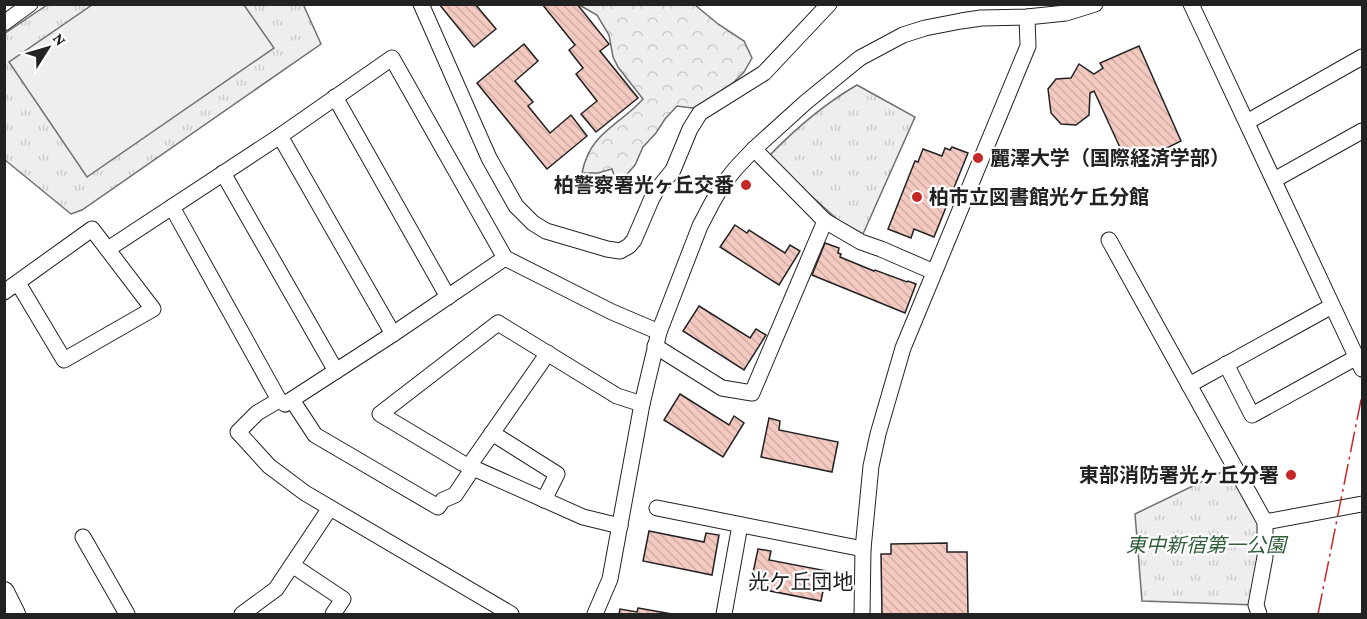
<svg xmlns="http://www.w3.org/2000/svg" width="1367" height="619" viewBox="0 0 1367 619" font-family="'Crimson Pro','Noto Sans JP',serif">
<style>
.grass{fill:url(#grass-tufts);stroke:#6f6f6f;stroke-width:1.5}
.forest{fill:url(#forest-crowns);stroke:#6f6f6f;stroke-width:1.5}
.pitch{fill:#eee;stroke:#6f6f6f;stroke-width:1.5}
.building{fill:url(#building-back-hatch);stroke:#222;stroke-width:1.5}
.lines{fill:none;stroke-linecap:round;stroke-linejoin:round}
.minor-casing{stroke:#222;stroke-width:17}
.major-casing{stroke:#222;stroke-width:22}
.minor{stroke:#fff;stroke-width:15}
.major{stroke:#fff;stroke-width:20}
.power{stroke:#c62828;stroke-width:1.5;stroke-dasharray:21 4.5 3 4.5;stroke-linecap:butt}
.poi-dot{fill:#c62828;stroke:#fff;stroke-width:2}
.labels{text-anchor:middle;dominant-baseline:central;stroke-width:4.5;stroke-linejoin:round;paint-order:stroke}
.poi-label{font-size:20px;font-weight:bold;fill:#222;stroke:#fff;text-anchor:start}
.park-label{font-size:20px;font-style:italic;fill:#2f5e38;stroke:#fff}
.neighbourhood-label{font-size:21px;fill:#222;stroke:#fff}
</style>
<defs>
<pattern id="grass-tufts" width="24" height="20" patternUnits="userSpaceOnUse" patternTransform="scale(1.5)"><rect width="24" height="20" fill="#eee"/><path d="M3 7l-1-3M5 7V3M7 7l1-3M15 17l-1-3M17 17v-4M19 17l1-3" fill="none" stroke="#ccc"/></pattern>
<pattern id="forest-crowns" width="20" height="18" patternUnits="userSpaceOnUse" patternTransform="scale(1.5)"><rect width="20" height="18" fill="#eee"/><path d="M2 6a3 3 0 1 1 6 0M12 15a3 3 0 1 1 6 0" fill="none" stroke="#ccc"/></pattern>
<pattern id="building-back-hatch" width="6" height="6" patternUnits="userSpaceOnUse" patternTransform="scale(1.5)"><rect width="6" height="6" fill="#f3c9c0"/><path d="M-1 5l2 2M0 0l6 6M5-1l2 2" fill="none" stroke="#d0aca5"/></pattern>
</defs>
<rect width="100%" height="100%" fill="#fff"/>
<!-- grass -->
<g class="grass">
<path d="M303,4L321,44L82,210L71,214L5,160L4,34L47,5Z"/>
<path d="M857,85L915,117L863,234L838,220L768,157C795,129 824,104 857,85Z"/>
<path d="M1234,466L1265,522L1256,605L1142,601L1135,514Z"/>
</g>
<!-- forest -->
<path class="forest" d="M581,4L695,5L718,24L744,41L752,58L744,72L734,82L703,106L692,108L677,106L665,119L656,133L643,147L635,165L621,181L615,178L612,169L598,173H582C590,132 619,126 643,99L618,67L613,57L609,35L597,15L581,6Z"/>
<!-- pitch -->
<path class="pitch" d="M92,5H244L274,48L87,177L9,62Z"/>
<!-- building -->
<g class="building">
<path d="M439,4H475L496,29L474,47Z"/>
<path d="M542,4H577L609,44L600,51L638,98L596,132L581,114L597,101L576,74L583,68L569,50L575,45Z"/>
<path d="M524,44L538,61L515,81L533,102L528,106L550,133L571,115L587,136L547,169L477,83Z"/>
<path d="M1139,46L1181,141L1129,167L1094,91L1090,93L1089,115L1076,125L1061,124L1051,113L1048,89L1056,79L1071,78L1079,64L1094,74L1103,68L1100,63Z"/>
<path d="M952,147L968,153L934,237L914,229L911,238L888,229L915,161L918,162L923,149L942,156L945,148L950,150Z"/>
<path d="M735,225L747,233L749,230L785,253L790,245L800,251L779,285L720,247Z"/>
<path d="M825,243L839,248L838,253L841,254L840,257L874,271L875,270L907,282L908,281L916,284L905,313L812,275Z"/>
<path d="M699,306L750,338L756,329L766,335L744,370L683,331Z"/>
<path d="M680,394L729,425L734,416L744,423L723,457L664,420Z"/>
<path d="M769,418L780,421L779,430L838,442L832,472L761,457Z"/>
<path d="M649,531L704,542L706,533L719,535L712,575L643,561Z"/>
<path d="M947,543V552H967L968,614H882L881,554H891V544Z"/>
<path d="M758,549L771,551L769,560L827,571L821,601L750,587Z"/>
<path d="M638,608L672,614H619L620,609L637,612Z"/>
</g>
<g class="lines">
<!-- minor casing -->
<g class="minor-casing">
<g id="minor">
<path d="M421,4L489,158L516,206L533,223L546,231L607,249L620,251L629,246L634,240L652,198L656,191L673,170L690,129L700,113L764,73L829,4"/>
<path d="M1191,4L1362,369"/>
<path d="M4,23L30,4"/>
<path d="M335,97L448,297"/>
<path d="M1247,122L1362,57"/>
<path d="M280,136L393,334"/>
<path d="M754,149L825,221L861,242L881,249L934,272"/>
<path d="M223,173L336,371"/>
<path d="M1274,180L1362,131"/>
<path d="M172,207L279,400L285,404L393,334L505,258"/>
<path d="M1109,240L1265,522V557L1256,605L1259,614"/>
<path d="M108,249L280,136L392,58L505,258L612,312L659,332"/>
<path d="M4,292L92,229L153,309L64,360L18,283"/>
<path d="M655,346L722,388L752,393L825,221"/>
<path d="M1226,364L1252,415L1357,357"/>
<path d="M1189,385L1332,306"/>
<path d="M279,400L257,413L238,432L269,466L305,493L511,614"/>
<path d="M292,400L315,435L438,507L443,500L455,495L473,468"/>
<path d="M492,433L557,474L544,500"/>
<path d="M469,466L548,353"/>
<path d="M657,508L863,549"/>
<path d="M1265,522L1362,504"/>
<path d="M620,526L583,517L462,463L380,414L498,323L617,396L642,404"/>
<path d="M83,537L127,614"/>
<path d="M292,565L343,599L333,614"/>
<path d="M242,614L276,589L330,508"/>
<path d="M595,614L610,579L642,404L659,332L700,226L712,203L723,184L736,168L754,149L806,102L860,58L903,35L925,28L961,21L981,18L1027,17L1066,13L1095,4"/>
<path d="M724,614L740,525"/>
<path d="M862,614L863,549L871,466L878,434L903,348L1028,46L1027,17"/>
</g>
</g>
<!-- major casing -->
<g class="major-casing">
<path id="major" d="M4,592L15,614"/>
</g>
<!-- minor -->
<use href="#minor" class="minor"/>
<!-- major -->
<use href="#major" class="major"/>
<!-- power -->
<path class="power" d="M1318,614L1362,395"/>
</g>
<!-- markers -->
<g class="poi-dot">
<circle cx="978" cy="158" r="6"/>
<circle cx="746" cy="185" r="6"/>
<circle cx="917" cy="197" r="6"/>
<circle cx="1291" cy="475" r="6"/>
</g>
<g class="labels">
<!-- poi labels -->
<g class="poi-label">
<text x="990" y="158">麗澤大学（国際経済学部）</text>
<text x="734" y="185" text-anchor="end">柏警察署光ヶ丘交番</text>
<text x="929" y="197">柏市立図書館光ケ丘分館</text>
<text x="1279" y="475" text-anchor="end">東部消防署光ヶ丘分署</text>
</g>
<!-- park labels -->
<g class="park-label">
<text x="1206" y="545">東中新宿第一公園</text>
</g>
<!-- neighbourhood labels -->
<g class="neighbourhood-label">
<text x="801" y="582">光ケ丘団地</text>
</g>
</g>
<!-- border -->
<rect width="1367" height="619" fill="none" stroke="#222222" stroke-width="12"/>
<!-- north arrow -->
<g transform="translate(48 48) rotate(53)" stroke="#ffffff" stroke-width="4.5" paint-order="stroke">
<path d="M0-4.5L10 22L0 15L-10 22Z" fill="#222222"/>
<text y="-9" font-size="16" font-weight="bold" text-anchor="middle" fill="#222222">N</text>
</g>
</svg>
